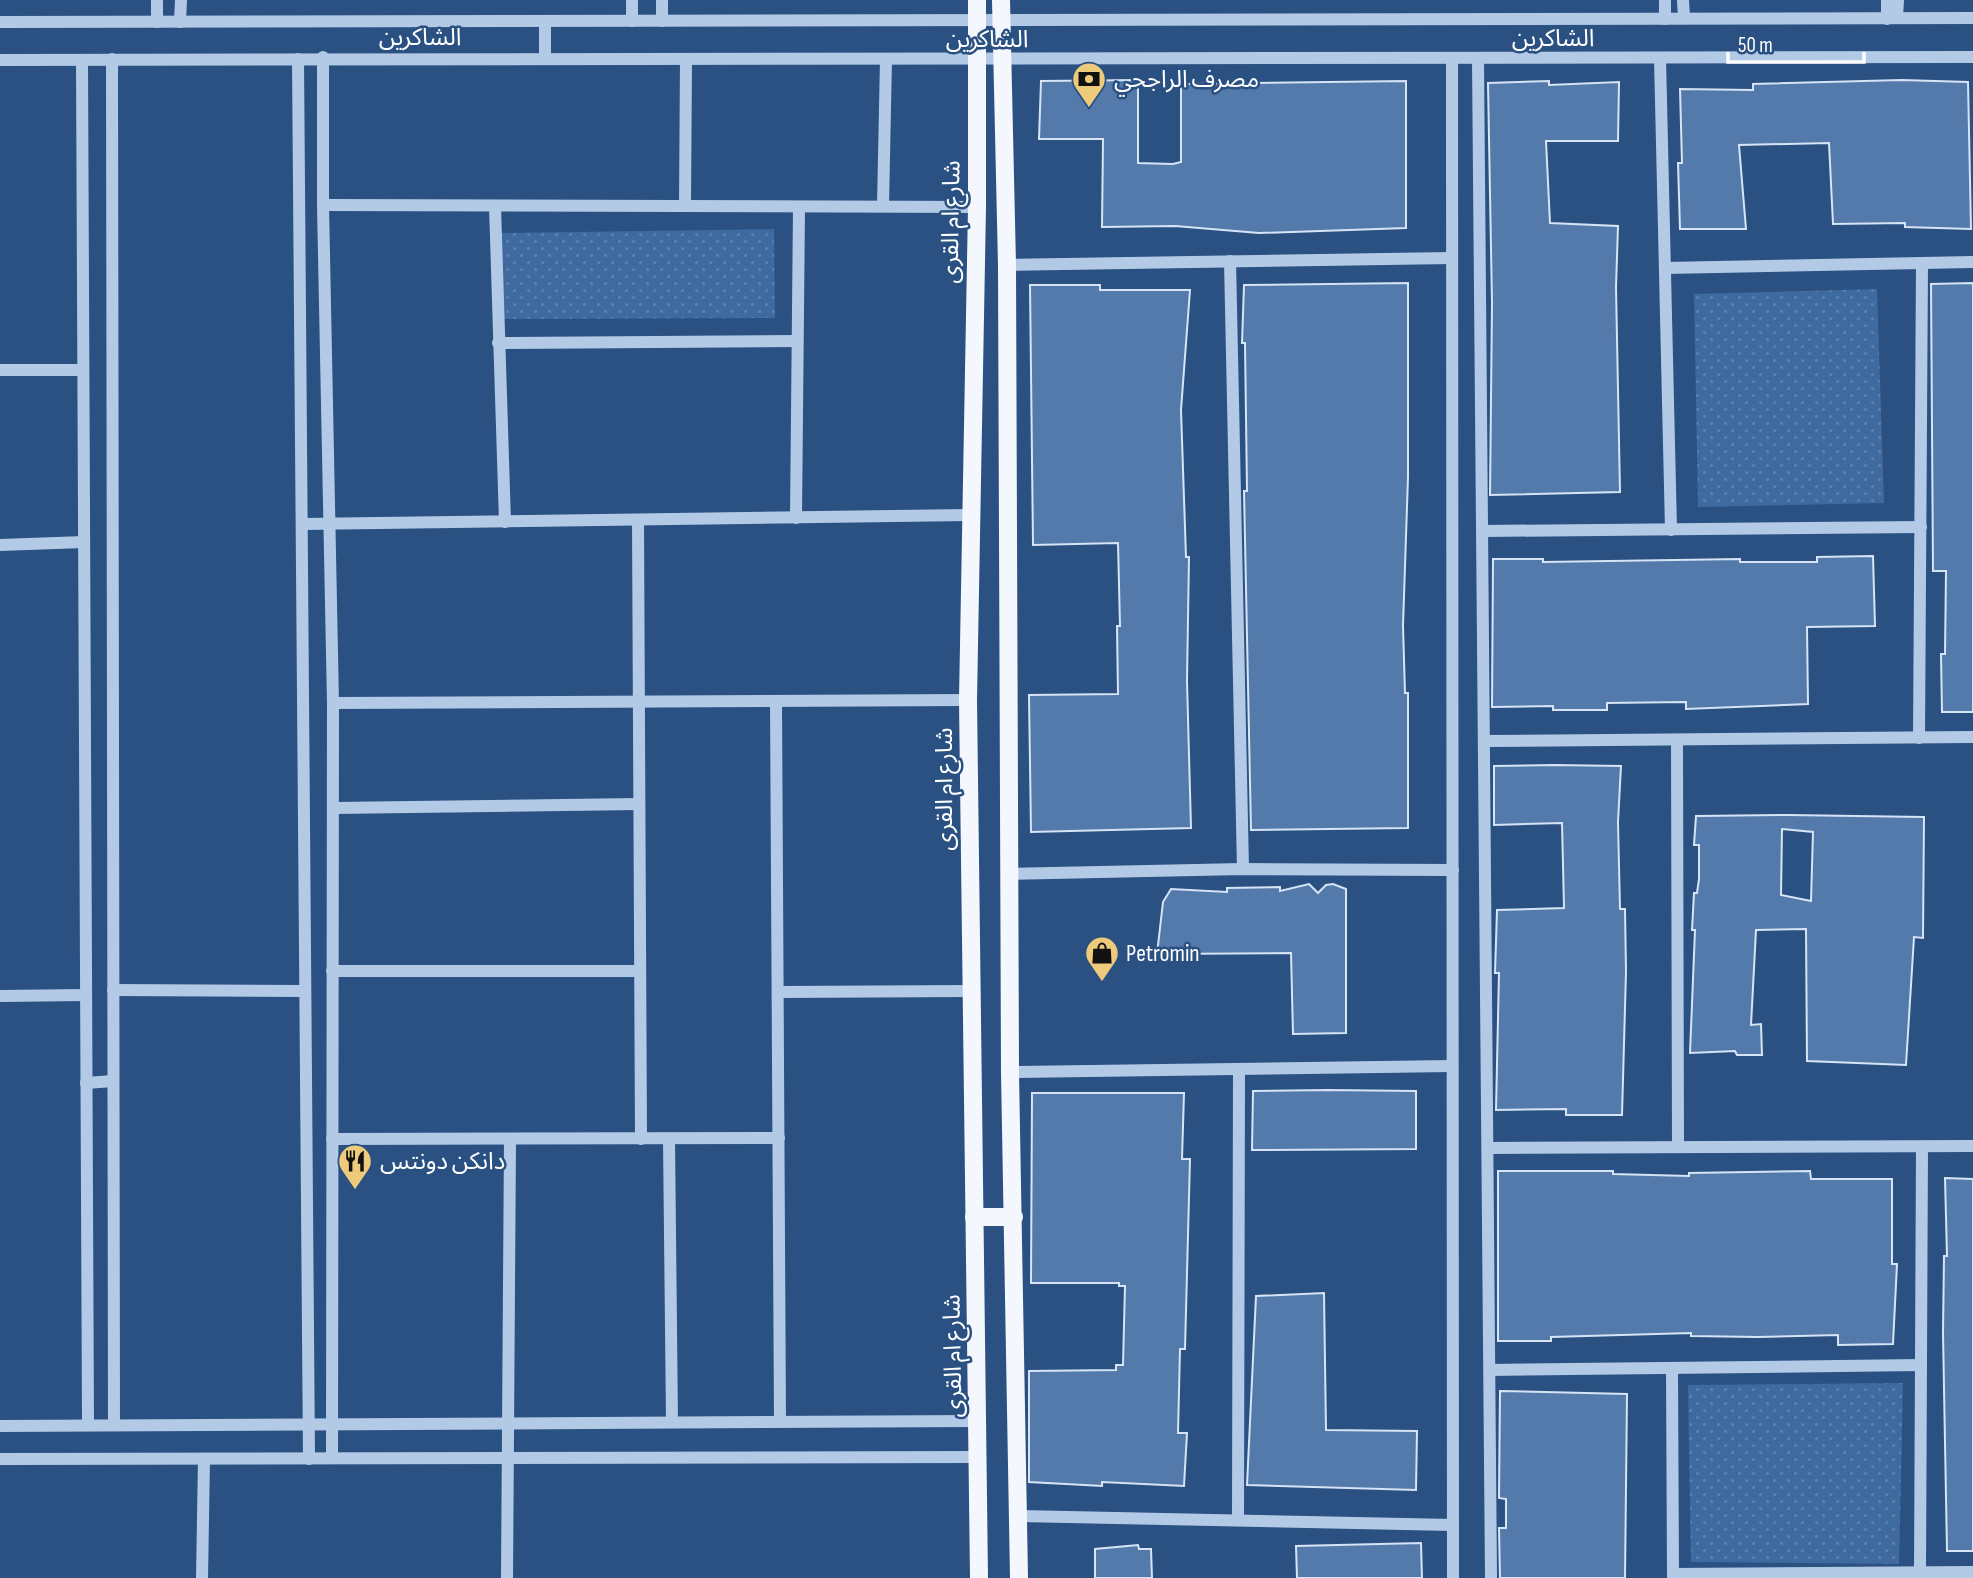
<svg xmlns="http://www.w3.org/2000/svg" width="1973" height="1578" viewBox="0 0 1973 1578" font-family="'Sofia Sans Condensed','Noto Sans Arabic',sans-serif">
<style>
.green{fill:url(#green-dots)}
.building{fill:#537aab;stroke:#d6e4f5;stroke-width:2;fill-rule:evenodd}
.lines{fill:none;stroke-linecap:round;stroke-linejoin:round}
.minor{stroke:#b3cae6;stroke-width:12}
.major{stroke:#f4f7fd;stroke-width:18}
.labels{text-anchor:middle;dominant-baseline:central;stroke-width:5;stroke-linejoin:round;paint-order:stroke}
.street-label{font-size:24px;fill:#fff;stroke:#2a5182}
.poi-label{font-size:24px;fill:#fff;stroke:#2a5182;text-anchor:start}
</style>
<defs>
<pattern id="green-dots" width="8" height="8" patternUnits="userSpaceOnUse" patternTransform="scale(1.75)"><rect width="8" height="8" fill="#3f6a9f"/><path d="M2 2h.1M6 6h.1" fill="none" stroke="#5c80ad" stroke-width="1.8" stroke-linecap="round"/></pattern>
</defs>
<rect width="100%" height="100%" fill="#2a5182"/>
<!-- green -->
<g class="green">
<path d="M774,229L775,318L503,319L501,233Z"/>
<path d="M1877,289L1884,503L1698,507L1694,294Z"/>
<path d="M1903,1383L1899,1564L1691,1562L1688,1385Z"/>
</g>
<!-- building -->
<g class="building">
<path d="M1138,80V163L1173,164L1181,162V84L1406,81V228L1259,233L1175,226L1102,227L1103,139H1039L1041,81Z"/>
<path d="M1902,80L1968,82L1971,229L1905,227V223L1833,224L1829,143L1739,145L1746,229H1680L1678,163H1682L1680,89L1753,90V84Z"/>
<path d="M1549,81V85L1619,82L1618,141H1546L1550,223L1618,226L1616,287L1620,492L1490,495L1492,303L1488,83Z"/>
<path d="M1408,283V477L1403,626L1405,693H1408V828L1251,830L1244,491H1247L1245,343H1242L1244,285Z"/>
<path d="M1973,283V712H1942L1941,654H1945L1946,571H1933L1931,284Z"/>
<path d="M1030,285H1100V290H1190L1181,410L1186,557H1189L1187,681L1191,828L1031,832L1029,695L1118,694L1117,626H1120L1118,543L1033,545Z"/>
<path d="M1873,556L1875,626L1807,627L1808,704L1686,709V702L1607,703V710H1553V706L1492,707L1493,559H1543V562L1740,559V562H1817V557Z"/>
<path d="M1554,765L1621,766L1618,822L1620,909H1625L1626,972L1622,1115H1566V1109L1496,1110L1499,973H1495L1497,910L1564,908L1562,823L1494,825V766Z"/>
<path d="M1788,815L1924,817L1923,938L1914,937L1906,1065L1807,1061L1806,929L1756,930L1751,1025L1761,1024L1762,1055H1737L1735,1051L1690,1053L1695,930H1692L1694,893H1697L1699,879V845H1694L1696,816ZM1782,829L1813,832L1811,901L1781,895Z"/>
<path d="M1309,884L1318,893L1326,885L1333,884L1346,889V1033L1293,1034L1291,953L1157,954L1163,902L1171,889L1227,892V888L1280,887V891Z"/>
<path d="M1328,1090L1416,1091V1149L1252,1150L1253,1091Z"/>
<path d="M1032,1093H1184L1182,1159H1190L1185,1349H1180L1178,1433H1187L1184,1486L1102,1482V1486L1029,1482V1371L1116,1370V1365H1123L1125,1286H1119V1283H1031Z"/>
<path d="M1498,1171H1613V1174L1689,1176V1173L1810,1171L1811,1179H1892V1264H1897L1893,1344L1838,1345V1335L1758,1337L1691,1336V1333L1551,1337V1341H1498Z"/>
<path d="M1945,1178L1973,1179V1551H1947L1943,1333L1944,1256H1947Z"/>
<path d="M1324,1293L1326,1430L1417,1431L1416,1490L1247,1485L1256,1296Z"/>
<path d="M1500,1391L1627,1394L1625,1578H1500L1499,1528H1506V1499L1499,1498Z"/>
<path d="M1421,1543L1422,1578H1297L1296,1546Z"/>
<path d="M1138,1545L1139,1549H1151L1152,1578H1095V1549Z"/>
</g>
<g class="lines">
<!-- minor -->
<g class="minor">
<path d="M632,0V21"/>
<path d="M662,0V21"/>
<path d="M1683,0L1684,18"/>
<path d="M1897,18L1898,0"/>
<path d="M1665,19V0"/>
<path d="M1887,19V0"/>
<path d="M545,21V58"/>
<path d="M0,22L1973,18"/>
<path d="M157,22V0"/>
<path d="M180,22L181,0"/>
<path d="M323,57V205L333,703L332,1458"/>
<path d="M1660,58L1671,530"/>
<path d="M112,59L114,1425"/>
<path d="M298,59L309,1459"/>
<path d="M1452,59L1453,1578"/>
<path d="M1478,59L1491,1578"/>
<path d="M0,60L1973,57"/>
<path d="M82,60L88,1425"/>
<path d="M323,205L977,207"/>
<path d="M495,206L505,522"/>
<path d="M685,206L686,59"/>
<path d="M883,206L886,59"/>
<path d="M1230,261L1243,869"/>
<path d="M1007,265L1452,258"/>
<path d="M1665,268L1973,262"/>
<path d="M498,343L796,341"/>
<path d="M0,370H83"/>
<path d="M796,518L799,207"/>
<path d="M638,520L641,1139"/>
<path d="M302,524L969,515"/>
<path d="M1483,531L1921,527"/>
<path d="M0,545L84,542"/>
<path d="M776,702L780,1422"/>
<path d="M333,703L968,700"/>
<path d="M1919,738L1922,263"/>
<path d="M1677,740L1678,1147"/>
<path d="M1484,741L1973,737"/>
<path d="M333,808L639,804"/>
<path d="M1010,874L1243,869L1453,870"/>
<path d="M332,971H640"/>
<path d="M113,990L305,991"/>
<path d="M778,992L969,991"/>
<path d="M0,996L86,995"/>
<path d="M1010,1072L1452,1066"/>
<path d="M86,1083L113,1081"/>
<path d="M332,1139L779,1138"/>
<path d="M669,1139L672,1422"/>
<path d="M1488,1148L1973,1146"/>
<path d="M1672,1368L1673,1578"/>
<path d="M1490,1370L1921,1365"/>
<path d="M0,1426L979,1421"/>
<path d="M0,1459L979,1457"/>
<path d="M1019,1516L1453,1525"/>
<path d="M1238,1520L1239,1069"/>
<path d="M1920,1572L1922,1147"/>
<path d="M1673,1574L1973,1572"/>
<path d="M202,1578L204,1459"/>
<path d="M507,1578L510,1139"/>
</g>
<!-- major -->
<g class="major">
<path d="M977,0V207L968,700L979,1578"/>
<path d="M1001,0L1007,265L1010,1072L1019,1578"/>
<path d="M974,1217H1014"/>
</g>
</g>
<!-- icons -->
<defs>
<g id="bank-pin" transform="scale(1.75)"><path d="M0 17L-7.5 6A9.5 9.5 0 1 1 7.5 6Z" fill="#edcb7a" stroke="#2a5182"/><path d="M-6-4H6V4H-6ZM0-2.3a2.3 2.3 0 1 0 0 4.6a2.3 2.3 0 1 0 0-4.6Z" fill="#111"/></g>
<g id="shop-pin" transform="scale(1.75)"><path d="M0 17L-7.5 6A9.5 9.5 0 1 1 7.5 6Z" fill="#edcb7a" stroke="#2a5182"/><path d="M-5-2.5h2.3a2.7 3.5 0 0 1 5.4 0H5L5.5 6h-11ZM-1.5-2.5h3a1.5 2.3 0 0 0-3 0Z" fill="#111"/></g>
<g id="restaurant-pin" transform="scale(1.75)"><path d="M0 17L-7.5 6A9.5 9.5 0 1 1 7.5 6Z" fill="#edcb7a" stroke="#2a5182"/><path d="M-5-6h1v4h1v-4h1v4h1v-4h1v5L-1.5 .5V6h-2V.5L-5-1ZM5-6V6H3V1.5H1.5Q1.5-4 5-6Z" fill="#111"/></g>
</defs>
<g fill-rule="evenodd">
<use href="#bank-pin" x="1089" y="79"/>
<use href="#shop-pin" x="1102" y="953"/>
<use href="#restaurant-pin" x="355" y="1161"/>
</g>
<g class="labels">
<!-- street labels -->
<g class="street-label">
<text x="420" y="37">الشاكرين</text>
<text x="1553" y="38">الشاكرين</text>
<text x="987" y="39">الشاكرين</text>
<text transform="translate(951 222) rotate(-89)">شارع ام القرى</text>
<text transform="translate(944 789) rotate(-90)">شارع ام القرى</text>
<text transform="translate(953 1356) rotate(-91)">شارع ام القرى</text>
</g>
<!-- poi labels -->
<g class="poi-label">
<text x="1114" y="79">مصرف الراجحي</text>
<text x="1126" y="953">Petromin</text>
<text x="380" y="1161">دانكن دونتس</text>
</g>
</g>
<!-- scale -->
<path d="M1728 52v10h136v-10" fill="none" stroke="#ffffff" stroke-width="3.5"/>
<text x="1738" y="52" font-size="21" fill="#ffffff" stroke="#2a5182" stroke-width="5" paint-order="stroke">50 m</text>
</svg>
